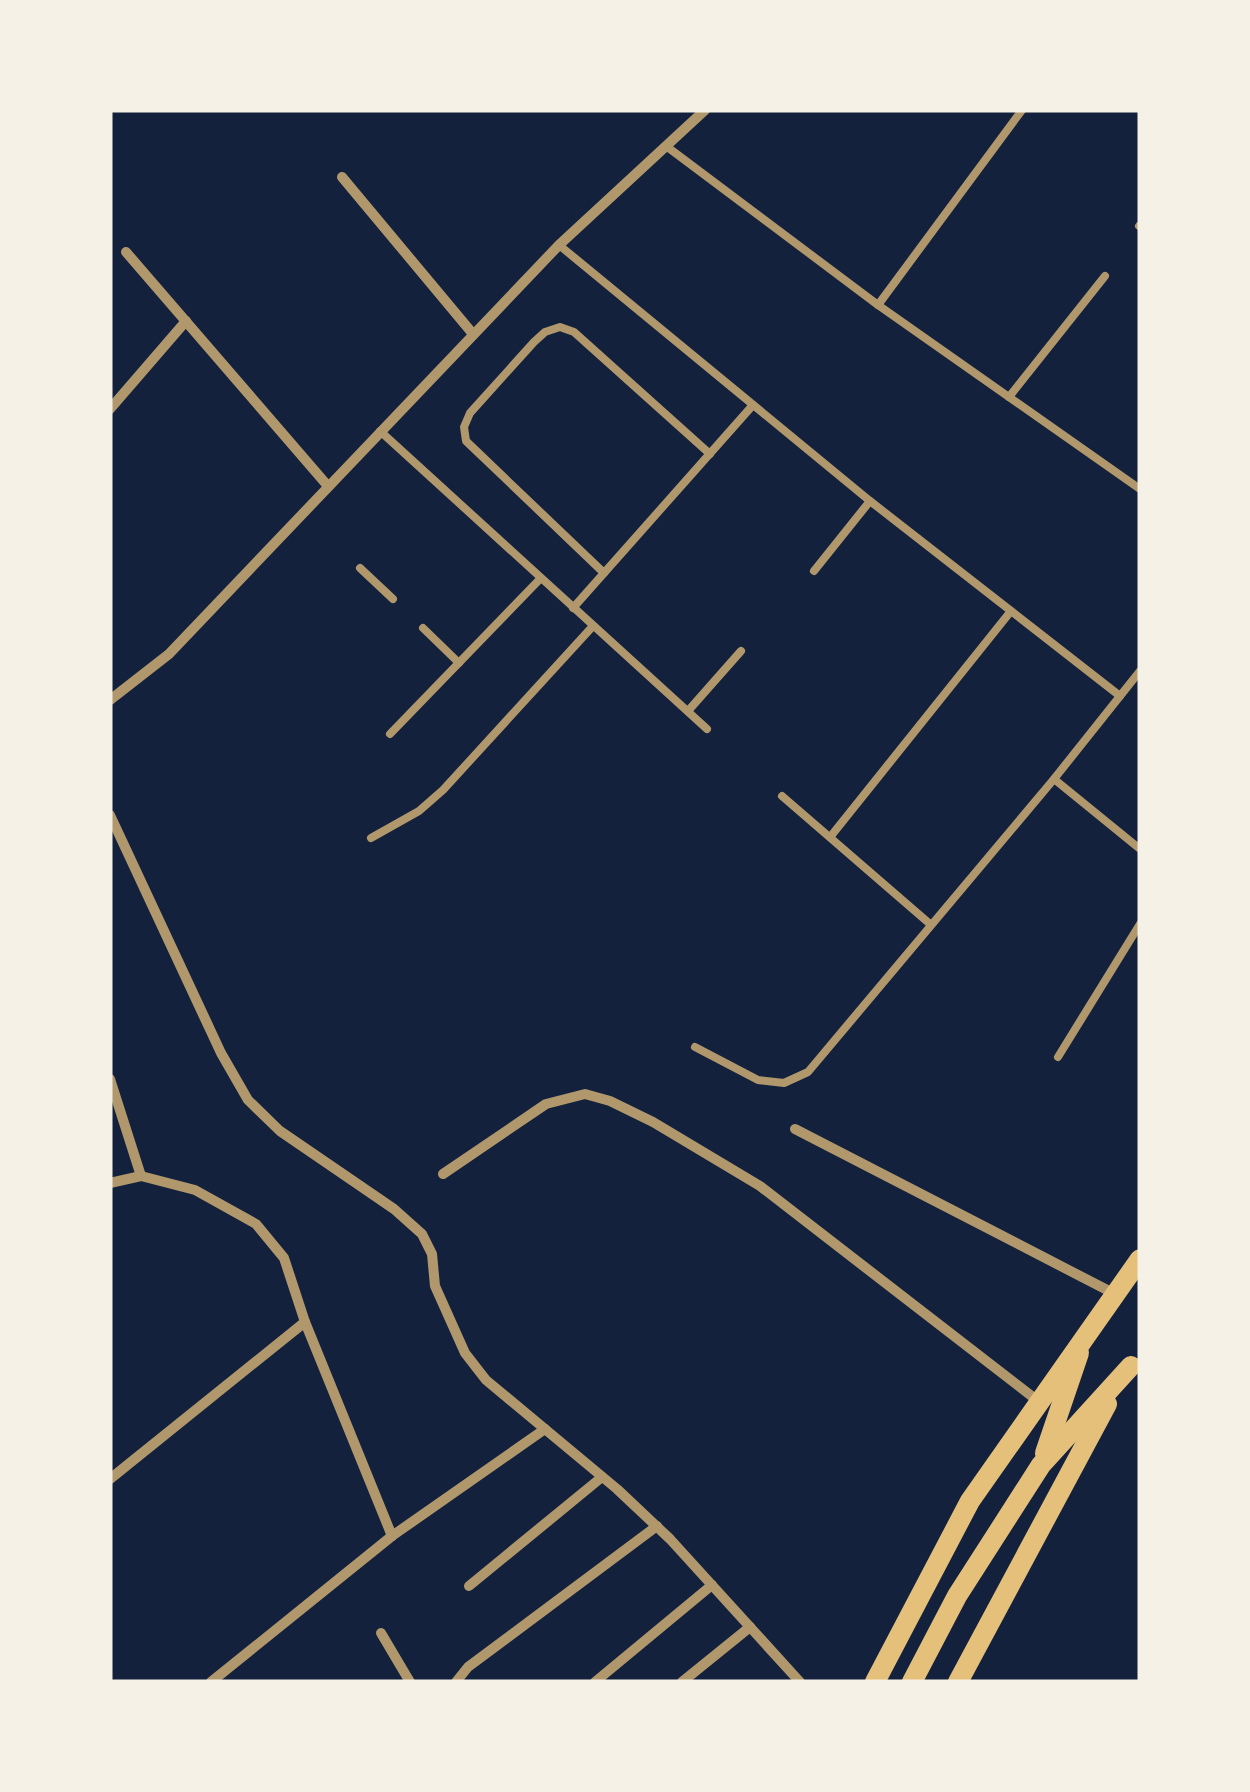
<svg xmlns="http://www.w3.org/2000/svg" width="1250" height="1792" viewBox="0 0 1250 1792" font-family="'Asap Condensed',sans-serif">
<style>
.lines{fill:none;stroke-linecap:round;stroke-linejoin:round}
.service{stroke:#b1986c;stroke-width:8}
.minor{stroke:#b1986c;stroke-width:10}
.secondary{stroke:#e5c07b;stroke-width:20}
</style>
<rect width="100%" height="100%" fill="#14213d"/>
<g class="lines">
<!-- service -->
<g class="service">
<path d="M666,146L878,305L1140,489"/>
<path d="M1139,226L1140,225"/>
<path d="M559,245L870,501L1120,696"/>
<path d="M878,305L1022,110"/>
<path d="M1009,397L1105,276"/>
<path d="M380,431L707,729"/>
<path d="M360,568L393,599"/>
<path d="M814,571L870,501"/>
<path d="M604,573L466,441L464,427L470,413L534,342L545,332L560,327L574,332L710,454"/>
<path d="M573,608L753,405"/>
<path d="M423,628L459,663"/>
<path d="M688,711L741,651"/>
<path d="M390,734L541,578"/>
<path d="M1054,779L1140,849"/>
<path d="M782,796L930,924"/>
<path d="M831,836L1011,611"/>
<path d="M371,838L419,811L443,790L593,626"/>
<path d="M695,1047L758,1080L784,1083L808,1072L1054,779L1140,671"/>
<path d="M1058,1057L1140,924"/>
</g>
<!-- minor -->
<g class="minor">
<path d="M342,177L473,334"/>
<path d="M126,252L327,485"/>
<path d="M110,409L186,321"/>
<path d="M110,700L169,654L559,245L705,110"/>
<path d="M110,815L221,1053L248,1100L280,1131L394,1209L422,1234L432,1254L435,1286L465,1353L486,1380L617,1489L670,1539L800,1682"/>
<path d="M110,1079L141,1176"/>
<path d="M795,1129L1115,1294"/>
<path d="M443,1174L546,1104L585,1094L610,1101L653,1122L760,1186L1038,1401"/>
<path d="M110,1183L141,1176L195,1190L256,1224L284,1258L305,1322L392,1536"/>
<path d="M110,1479L305,1322"/>
<path d="M469,1586L602,1477"/>
<path d="M381,1633L410,1682"/>
<path d="M211,1682L392,1536L545,1429"/>
<path d="M456,1682L468,1667L657,1526"/>
<path d="M595,1682L712,1585"/>
<path d="M682,1682L750,1627"/>
</g>
<!-- secondary -->
<g class="secondary">
<path d="M1045,1453L1079,1353"/>
<path d="M875,1682L970,1501L1140,1259"/>
<path d="M912,1682L957,1596L1041,1465L1131,1366"/>
<path d="M958,1682L1107,1404"/>
</g>
</g>
<!-- border -->
<rect width="1250" height="1792" fill="none" stroke="#f6f1e7" stroke-width="225"/>
</svg>
